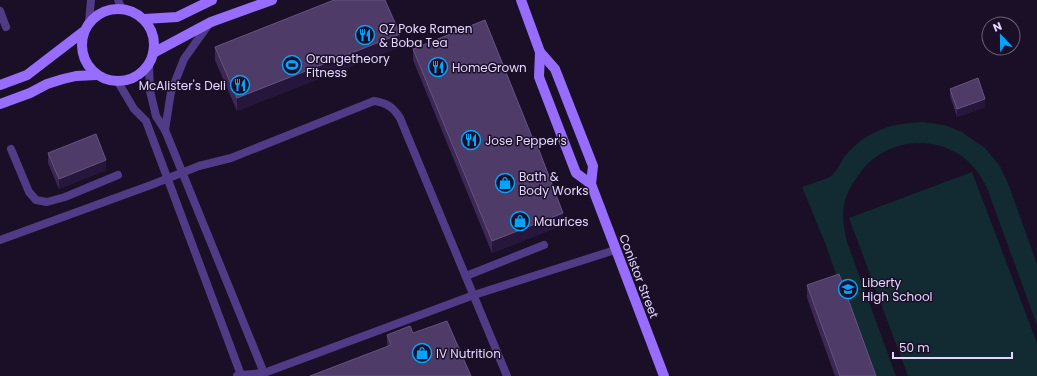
<svg xmlns="http://www.w3.org/2000/svg" width="1037" height="376" viewBox="0 0 1037 376" font-family="Poppins,sans-serif">
<style>
.green{fill:#122a31}
.lines{fill:none;stroke-linecap:round;stroke-linejoin:round}
.lane{stroke:#513b86;stroke-width:8}
.secondary{stroke:#966dff;stroke-width:10}
.wall{fill:#3d2855}
.shaded-wall{fill:#27163b}
.building{fill:#4f3b67;stroke:#66537f}
.labels{text-anchor:middle;dominant-baseline:central;stroke-width:3;stroke-linejoin:round;paint-order:stroke}
.poi-label{font-size:12px;fill:#e5d6ff;stroke:#1a0f27;text-anchor:start}
.street-label{font-size:12px;fill:#e5d6ff;stroke:#1a0f27}
</style>
<rect width="100%" height="100%" fill="#1a0f27"/>
<!-- green -->
<g class="green">
<path d="M924,122L944,125L960,131L985,148L1000,166L1009,186L1037,264V325L987,188C984,183 982,178 979,174C951,133 889,133 860,173C853,182 846,194 844,205C842,218 844,230 847,242L896,376H872L825,243L802,187C810,184 824,180 831,176C837,172 841,161 845,156C867,130 892,123 924,122Z"/>
<path d="M972,172L1037,343V376H908L849,218Z"/>
</g>
<g class="lines">
<!-- lane -->
<g class="lane">
<path d="M118,0L122,9"/>
<path d="M0,11L6,27"/>
<path d="M89,22L91,0"/>
<path d="M149,65L150,91L156,116L165,130L264,373"/>
<path d="M118,82L134,109L146,121L241,375"/>
<path d="M165,130L171,92L184,59L209,24"/>
<path d="M11,149L29,192L36,200L47,202L65,197L118,175"/>
<path d="M0,240L151,185L199,166L231,158L374,101C387,103 393,107 400,118L507,376"/>
<path d="M466,276L544,245"/>
<path d="M237,376L241,375L264,373L474,295L615,250"/>
</g>
<!-- secondary -->
<g class="secondary">
<path d="M521,0L540,52L555,69L593,166L591,184L664,376"/>
<circle cx="118" cy="45" r="36"/>
<path d="M144,19L177,17L212,0"/>
<path d="M540,52L539,77L576,173L591,184"/>
<path d="M153,53L211,22L272,0"/>
<path d="M0,85L27,75L83,32"/>
<path d="M0,104L30,93L47,84L63,79L76,76L96,75"/>
</g>
</g>
<!-- wall -->
<g class="wall">
<path d="M215,47H400L237,111L215,60Z"/>
<path d="M413,49L563,225L492,253L413,60Z"/>
<path d="M950,89L985,107L957,117L950,96Z"/>
<path d="M48,153L106,170L59,189L48,163Z"/>
<path d="M807,285L876,376H835L807,298Z"/>
<path d="M413,333L471,376L387,346V335Z"/>
</g>
<!-- shaded-wall -->
<g class="shaded-wall">
<path d="M400,34V47L237,111V98Z"/>
<path d="M985,99V107L957,117V109Z"/>
<path d="M106,160V170L59,189V179Z"/>
<path d="M563,213V225L492,253V241Z"/>
</g>
<!-- building -->
<g class="building">
<path d="M334,0H385L400,34L237,98L215,47Z"/>
<path d="M485,20L532,137H534L563,213L492,241L413,49Z"/>
<path d="M978,78L985,99L957,109L950,89Z"/>
<path d="M96,134L106,160L59,179L48,153Z"/>
<path d="M839,274L876,376H840L807,285Z"/>
<path d="M447,321L471,376H310L391,345L387,335L410,326L413,333Z"/>
</g>
<!-- icons -->
<defs>
<g id="restaurant-ring" transform="scale(1)"><circle r="9.5" fill="#1a0f27" stroke="#02a4ff" stroke-width="1.5"/><path d="M-5-6h1v4h1v-4h1v4h1v-4h1v5L-1.5 .5V6h-2V.5L-5-1ZM5-6V6H3V1.5H1.5Q1.5-4 5-6Z" fill="#02a4ff"/></g>
<g id="stadium-ring" transform="scale(1)"><circle r="9.5" fill="#1a0f27" stroke="#02a4ff" stroke-width="1.5"/><path d="M0-5a6.5 5 0 1 0 0 10a6.5 5 0 1 0 0-10ZM-3.5-1.8h7v3.6h-7Z" fill="#02a4ff"/></g>
<g id="shop-ring" transform="scale(1)"><circle r="9.5" fill="#1a0f27" stroke="#02a4ff" stroke-width="1.5"/><path d="M-5-2.5h2.3a2.7 3.5 0 0 1 5.4 0H5L5.5 6h-11ZM-1.5-2.5h3a1.5 2.3 0 0 0-3 0Z" fill="#02a4ff"/></g>
<g id="school-ring" transform="scale(1)"><circle r="9.5" fill="#1a0f27" stroke="#02a4ff" stroke-width="1.5"/><path d="M0-5L7-2L0 1L-7-2ZM-4 1L0 2.5L4 1V4Q0 6-4 4Z" fill="#02a4ff"/></g>
</defs>
<g fill-rule="evenodd">
<use href="#restaurant-ring" x="365" y="35"/>
<use href="#stadium-ring" x="292" y="65"/>
<use href="#restaurant-ring" x="438" y="67"/>
<use href="#restaurant-ring" x="240" y="85"/>
<use href="#restaurant-ring" x="471" y="140"/>
<use href="#shop-ring" x="505" y="183"/>
<use href="#shop-ring" x="520" y="221"/>
<use href="#school-ring" x="848" y="289"/>
<use href="#shop-ring" x="422" y="353"/>
</g>
<g class="labels">
<!-- poi labels -->
<g class="poi-label">
<text x="379" y="28">QZ Poke Ramen<tspan x="379" dy="14">&amp; Boba Tea</tspan></text>
<text x="306" y="58">Orangetheory<tspan x="306" dy="14">Fitness</tspan></text>
<text x="452" y="67">HomeGrown</text>
<text x="226" y="85" text-anchor="end">McAlister's Deli</text>
<text x="485" y="140">Jose Pepper's</text>
<text x="519" y="176">Bath &amp;<tspan x="519" dy="14">Body Works</tspan></text>
<text x="534" y="221">Maurices</text>
<text x="862" y="282">Liberty<tspan x="862" dy="14">High School</tspan></text>
<text x="436" y="353">IV Nutrition</text>
</g>
<!-- street labels -->
<g class="street-label">
<text transform="translate(639 276) rotate(69)">Conistor Street</text>
</g>
</g>
<!-- north arrow -->
<g transform="translate(1001 36) rotate(338)"><circle r="19" fill="#1a0f27" stroke="#6b5f7d"/>
<path d="M0-3L7 15L0 10L-7 15Z" fill="#02a4ff"/>
<text y="-6" font-size="11" font-weight="bold" text-anchor="middle" fill="#e5d6ff">N</text>
</g>
<!-- scale -->
<path d="M893 352v6h119v-6" fill="none" stroke="#e5d6ff" stroke-width="2"/>
<text x="899" y="352" font-size="12" fill="#e5d6ff" stroke="#1a0f27" stroke-width="3" paint-order="stroke">50 m</text>
</svg>
